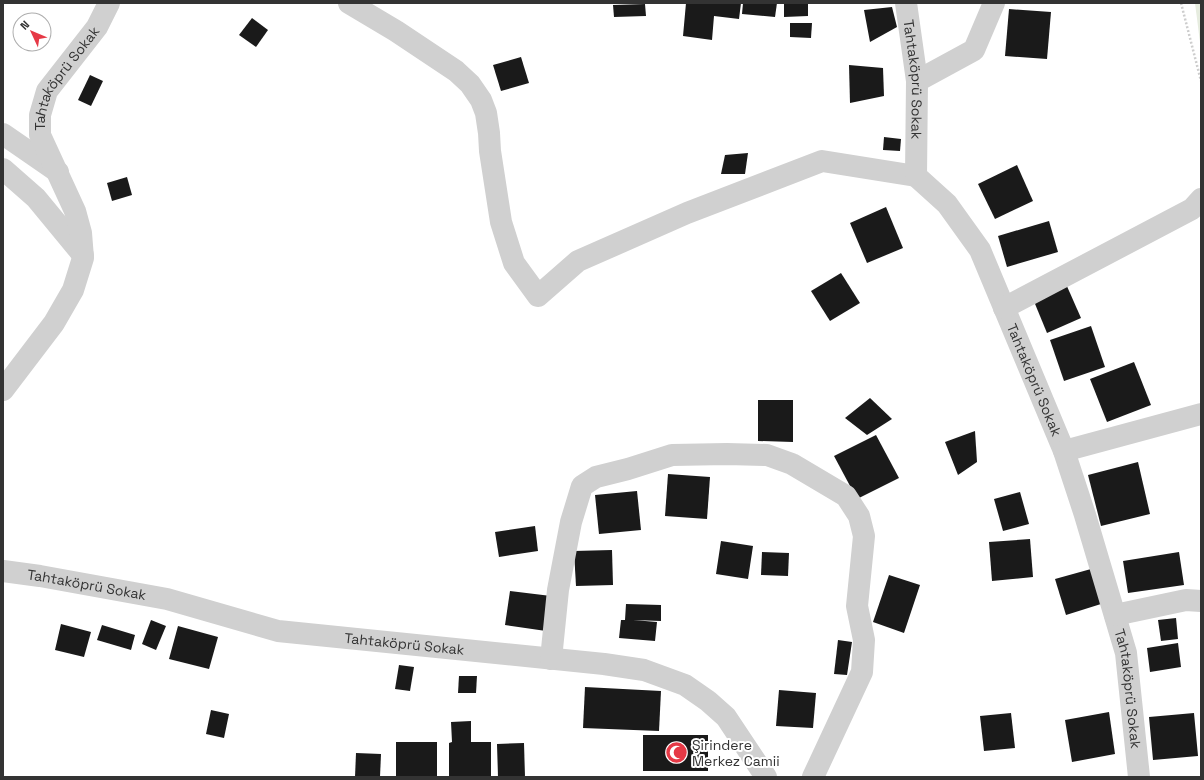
<svg xmlns="http://www.w3.org/2000/svg" width="1204" height="780" font-family="'Space Grotesk',sans-serif">
<rect width="100%" height="100%" fill="#fff"/>
<polygon fill="#e6ecdf" points="1195,3 1201,3 1201,50"/>
<g fill="#1a1a1a">
<polygon points="686,3 741,3 739,19 714,16 712,40 683,36"/>
<polygon points="743,3 777,3 775,17 742,14"/>
<polygon points="784,3 808,3 808,16 784,17"/>
<polygon points="645,4 646,16 614,17 613,5"/>
<polygon points="892,7 897,27 870,42 864,10"/>
<polygon points="1009,9 1051,12 1047,59 1005,56"/>
<polygon points="252,18 268,30 256,47 239,35"/>
<polygon points="790,23 812,23 811,38 790,37"/>
<polygon points="521,57 529,83 501,91 493,65"/>
<polygon points="849,65 883,68 884,96 850,103"/>
<polygon points="90,75 103,81 91,106 78,100"/>
<polygon points="884,137 901,139 900,151 883,150"/>
<polygon points="748,153 745,174 721,174 725,155"/>
<polygon points="1017,165 1033,201 995,219 978,184"/>
<polygon points="127,177 132,195 112,201 107,183"/>
<polygon points="886,207 903,248 867,263 850,223"/>
<polygon points="1049,221 1058,252 1007,267 998,236"/>
<polygon points="841,273 860,303 830,321 811,291"/>
<polygon points="1066,284 1081,318 1047,333 1033,299"/>
<polygon points="1091,326 1105,367 1064,381 1050,340"/>
<polygon points="1134,362 1151,405 1107,422 1090,379"/>
<polygon points="870,398 892,419 867,435 845,418"/>
<polygon points="758,400 793,400 793,442 758,441"/>
<polygon points="975,431 977,462 958,475 945,442"/>
<polygon points="876,435 899,478 857,499 834,456"/>
<polygon points="1138,462 1150,514 1101,526 1088,475"/>
<polygon points="668,474 710,477 707,519 665,516"/>
<polygon points="637,491 641,530 599,534 595,495"/>
<polygon points="1020,492 1029,524 1003,531 994,499"/>
<polygon points="535,526 538,551 499,557 495,532"/>
<polygon points="1030,539 1033,577 992,581 989,542"/>
<polygon points="721,541 753,546 748,579 716,574"/>
<polygon points="612,550 613,585 576,586 574,551"/>
<polygon points="762,552 789,553 788,576 761,575"/>
<polygon points="1179,552 1184,585 1128,593 1123,561"/>
<polygon points="1091,569 1101,604 1066,615 1055,579"/>
<polygon points="889,575 920,585 904,633 873,622"/>
<polygon points="510,591 551,596 546,631 505,625"/>
<polygon points="626,604 661,605 661,621 633,620 657,622 655,641 619,638 621,620 625,620"/>
<polygon points="1176,618 1178,639 1161,641 1158,620"/>
<polygon points="151,620 166,626 156,650 142,644"/>
<polygon points="61,624 91,632 84,657 55,650"/>
<polygon points="102,625 135,635 131,650 97,640"/>
<polygon points="178,626 218,637 209,669 169,659"/>
<polygon points="838,640 852,642 847,675 834,674"/>
<polygon points="1178,643 1181,667 1150,672 1147,648"/>
<polygon points="399,665 414,667 410,691 395,689"/>
<polygon points="459,676 477,676 476,693 458,693"/>
<polygon points="585,687 661,691 659,731 583,728"/>
<polygon points="779,690 816,693 813,728 776,726"/>
<polygon points="211,710 229,714 224,738 206,734"/>
<polygon points="1109,712 1115,754 1072,762 1065,720"/>
<polygon points="1011,713 1015,748 984,751 980,716"/>
<polygon points="1194,713 1198,756 1153,760 1149,717"/>
<polygon points="471,721 471,742 491,742 491,777 449,777 449,743 452,742 451,722"/>
<rect x="643" y="735" width="65" height="36"/>
<rect x="396" y="742" width="41" height="35"/>
<polygon points="524,743 525,777 498,777 497,744"/>
<polygon points="356,753 381,754 380,777 355,777"/>
</g>
<g fill="none" stroke-linecap="round" stroke-linejoin="round">
<polyline stroke="#cdcdcd" stroke-width="2.5" stroke-dasharray="2 2" stroke-linecap="butt" points="1181,3 1201,81"/>
<g stroke="#d0d0d0" stroke-width="22">
<polyline points="349,3 396,31 456,71 470,84 481,100 486,113 489,133 490,151 501,222 514,263 538,296 578,261 687,213 822,161 916,176"/>
<path id="s1" d="M906,3L917,81L916,176L947,204L980,250L1064,451L1085,515L1126,653L1139,777"/>
<polyline points="917,81 974,50 994,3"/>
<polyline points="3,134 58,172"/>
<polyline points="3,169 36,198 83,255"/>
<polyline points="1004,308 1192,209 1201,199"/>
<path id="s2" d="M3,390L54,323L73,290L83,258L81,233L75,211L40,135V115L47,91L97,27L109,3"/>
<polyline points="1064,451 1201,414"/>
<path id="s3" d="M3,571L40,576L167,599L278,631L604,664L644,670L685,685L708,701L726,717L766,777"/>
<polyline points="1115,615 1186,600 1201,601"/>
<polyline points="551,659 558,590 571,522 582,486 596,477 628,469 672,455 727,454 767,455 792,464 846,496 859,516 864,536 857,606 864,640 862,672 813,777"/>
</g>
</g>
<defs>
<symbol id="mosque-disc" viewBox="-11 -11 22 22"><circle r="9.5" fill="#e63946" stroke="#fff"/><path d="M3.5-4.9A6 6 0 1 0 3.5 4.9A5 5 0 1 1 3.5-4.9Z" fill="#fff"/></symbol>
</defs>
<g fill-rule="evenodd">
<use href="#mosque-disc" x="664" y="740" width="25" height="25"/>
</g>
<g text-anchor="middle" dominant-baseline="central" stroke-width="4" stroke-linejoin="round" paint-order="stroke">
<g font-size="14" fill="#333" stroke="#fff">
<text stroke="none"><textPath href="#s2" startOffset="352">Tahtaköprü Sokak</textPath></text>
<text stroke="none"><textPath href="#s1" startOffset="77">Tahtaköprü Sokak</textPath></text>
<text stroke="none"><textPath href="#s1" startOffset="413">Tahtaköprü Sokak</textPath></text>
<text stroke="none"><textPath href="#s3" startOffset="85">Tahtaköprü Sokak</textPath></text>
<text stroke="none"><textPath href="#s3" startOffset="409">Tahtaköprü Sokak</textPath></text>
<text stroke="none"><textPath href="#s1" startOffset="737">Tahtaköprü Sokak</textPath></text>
</g>
<g font-size="14" fill="#333" stroke="#fff" text-anchor="start">
<text x="692" y="745">Şirindere<tspan x="692" dy="16">Merkez Camii</tspan></text>
</g>
</g>
<rect width="1204" height="780" fill="none" stroke="#333333" stroke-width="8"/>
<g transform="translate(32 32) rotate(314)"><circle r="19" fill="#ffffff" stroke="#adadad"/>
<path d="M0-3L7 15L0 10L-7 15Z" fill="#e63946"/>
<text y="-6" font-size="11" font-weight="bold" text-anchor="middle" fill="#333333">N</text>
</g>
</svg>
